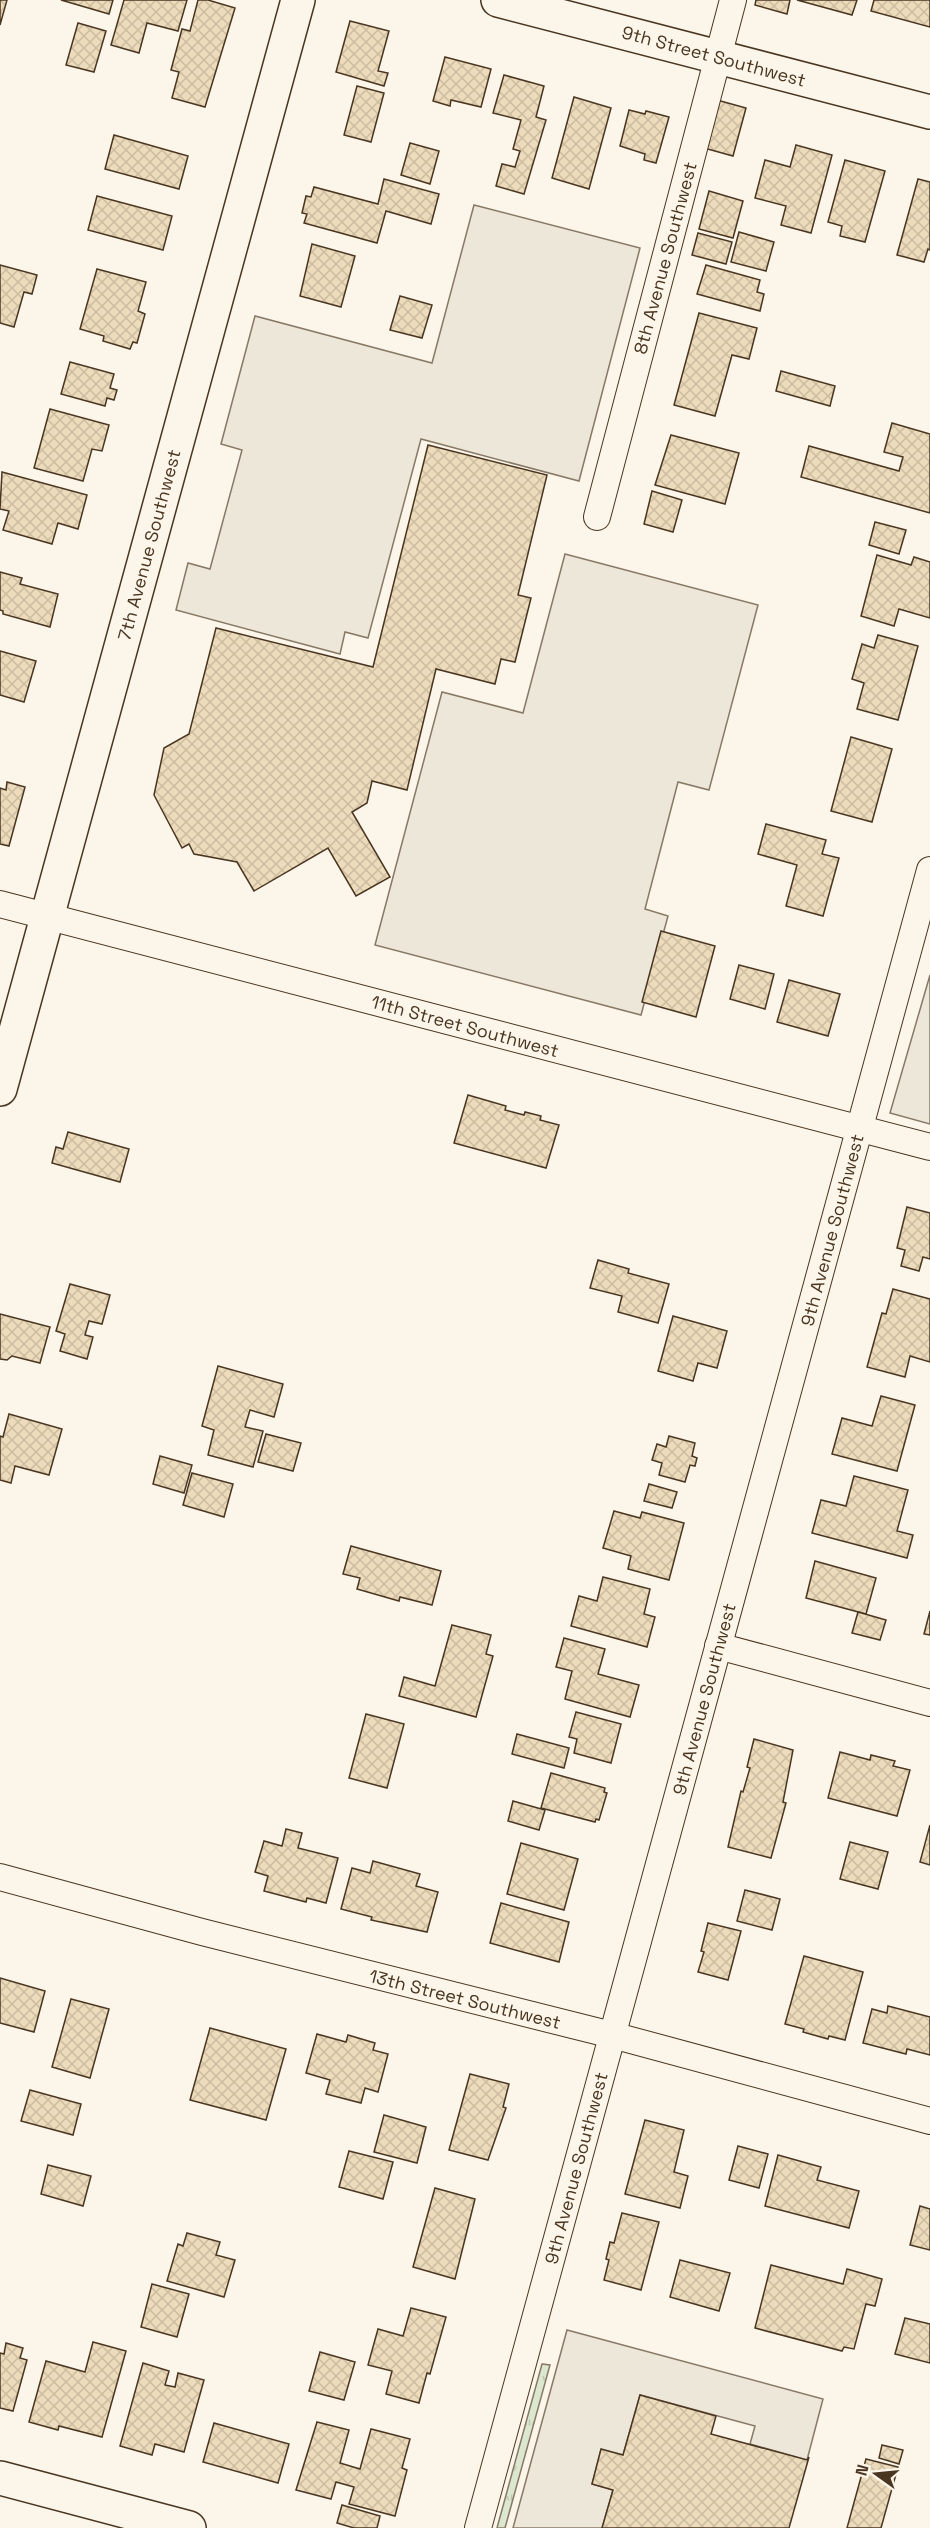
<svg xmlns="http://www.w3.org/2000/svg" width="930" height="2528" font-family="'Space Grotesk',sans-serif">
<defs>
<pattern id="grass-tufts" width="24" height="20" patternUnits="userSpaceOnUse" patternTransform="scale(1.5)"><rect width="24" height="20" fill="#dce7d0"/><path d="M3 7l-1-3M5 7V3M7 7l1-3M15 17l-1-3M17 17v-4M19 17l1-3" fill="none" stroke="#bec7b2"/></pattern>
<pattern id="building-cross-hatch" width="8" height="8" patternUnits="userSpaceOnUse" patternTransform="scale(1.5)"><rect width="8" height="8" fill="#ecdcbc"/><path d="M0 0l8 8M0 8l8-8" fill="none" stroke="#ccbda1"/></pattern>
</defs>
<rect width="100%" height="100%" fill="#fbf6e9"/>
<polygon fill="url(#grass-tufts)" stroke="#887966" stroke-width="1.5" points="542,2364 550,2365 505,2528 497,2528"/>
<g fill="#ede7d9" stroke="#887966" stroke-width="1.5">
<polygon points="474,205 640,248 579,481 421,439 368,638 345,632 340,654 176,610 188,563 210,569 242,450 221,444 255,316 432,363"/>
<polygon points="565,554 758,605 709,790 678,782 645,909 668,916 641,1015 375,945 442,692 523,713"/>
<polygon points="930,975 930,1124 890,1113"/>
<polygon points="567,2330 823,2399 807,2460 750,2444 755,2426 640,2395 623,2455 601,2450 592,2484 613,2490 602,2528 513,2528"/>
</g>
<g fill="url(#building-cross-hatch)" stroke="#4a3520" stroke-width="1.5">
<polygon points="0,0 7,0 0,25"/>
<polygon points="61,0 113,0 109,14"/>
<polygon points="124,0 187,0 178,31 147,23 139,53 111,45"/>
<polygon points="198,0 208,0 235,8 205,107 172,98 179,72 171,70 182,29 190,31"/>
<polygon points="756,0 790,0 787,14 755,5"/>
<polygon points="797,0 857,0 852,15"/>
<polygon points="874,0 930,0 930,27 871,11"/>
<polygon points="350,21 389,31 378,71 388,73 384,86 336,72"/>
<polygon points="78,23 106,31 94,72 66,65"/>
<polygon points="445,57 491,69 481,107 451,100 450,106 433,101"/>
<polygon points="504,75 544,86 536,117 546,120 524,194 496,186 502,164 515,167 520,151 513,149 521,120 493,113"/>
<polygon points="357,86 384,93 371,142 344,135"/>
<polygon points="574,97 611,108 589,189 552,178"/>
<polygon points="717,100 746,108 733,156 704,148"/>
<polygon points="629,110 645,114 646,111 669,117 656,163 644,160 645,154 620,146"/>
<polygon points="114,135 188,156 179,189 105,169"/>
<polygon points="410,143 439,151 430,184 401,175"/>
<polygon points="796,145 832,155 811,233 781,225 786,206 755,198 765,160 790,167"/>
<polygon points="845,160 885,171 865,242 840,236 842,226 828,222"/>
<polygon points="384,179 439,194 431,224 386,211 377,243 304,223 307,214 302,213 306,196 311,197 314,187 378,204"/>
<polygon points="918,179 930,182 930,250 928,249 924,262 897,255"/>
<polygon points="709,191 743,201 733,238 699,229"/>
<polygon points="97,196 172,216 163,250 88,230"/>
<polygon points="739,232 774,242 766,271 731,262"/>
<polygon points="698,233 732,242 726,264 692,255"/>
<polygon points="312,244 355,256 341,307 300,296"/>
<polygon points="0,265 37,275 32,294 24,292 14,327 0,323"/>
<polygon points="706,265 760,280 757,292 764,294 760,311 697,294"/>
<polygon points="97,269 146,282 138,311 145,314 137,343 133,342 130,349 103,341 104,336 80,329"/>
<polygon points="400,296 432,305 422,338 390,330"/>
<polygon points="699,313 757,328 749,359 732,355 715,416 674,405"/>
<polygon points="70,362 114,374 110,388 117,390 114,400 107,398 105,406 61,394"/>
<polygon points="781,371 835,386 830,406 776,391"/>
<polygon points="50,409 109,425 102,451 92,449 83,481 34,468"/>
<polygon points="892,423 930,434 930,513 801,477 809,446 899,471 903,457 884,452"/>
<polygon points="671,435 739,453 725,504 655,485"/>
<polygon points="428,445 547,475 518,595 531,598 515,662 501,659 495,684 436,669 407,790 372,781 367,803 352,812 390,877 356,896 328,848 254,891 237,862 194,854 189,844 182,848 154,795 164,748 189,734 216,628 373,667"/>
<polygon points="2,472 87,495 78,529 58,523 52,544 3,530 9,511 0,509"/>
<polygon points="652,491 682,500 673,532 644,524"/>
<polygon points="875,522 906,530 899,554 869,545"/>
<polygon points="877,555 911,565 914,557 930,562 930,618 899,609 894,626 861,616"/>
<polygon points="0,572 22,578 20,584 58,594 50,627 3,614 3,611 0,610"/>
<polygon points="878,635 918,646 898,720 857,709 864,683 852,679 862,644 874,648"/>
<polygon points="0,651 36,661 24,702 0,695"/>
<polygon points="851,737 892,749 872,822 831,811"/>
<polygon points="7,782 25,787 9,846 0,844 0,788 6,790"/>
<polygon points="766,824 826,840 822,854 839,858 823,916 786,906 797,865 758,854"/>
<polygon points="661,931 715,946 696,1017 642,1002"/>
<polygon points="739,965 774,974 765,1009 730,999"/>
<polygon points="789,980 840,994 828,1036 777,1022"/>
<polygon points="468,1095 506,1106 505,1110 524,1115 525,1112 541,1116 540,1120 559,1125 546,1168 454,1143"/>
<polygon points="68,1132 129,1149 120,1182 52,1163 56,1147 63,1149"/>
<polygon points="907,1207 930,1213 930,1259 923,1257 919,1271 901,1266 905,1250 897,1248"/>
<polygon points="598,1260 629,1269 628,1273 669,1284 658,1323 618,1312 622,1296 590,1288"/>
<polygon points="70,1284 110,1295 102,1324 89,1321 85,1335 93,1337 87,1359 60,1351 65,1334 56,1331"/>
<polygon points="893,1289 930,1299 930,1362 910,1356 905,1377 867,1367 882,1313 886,1314"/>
<polygon points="0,1314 50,1327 40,1363 12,1356 7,1360 0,1359"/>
<polygon points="673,1316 727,1331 717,1368 698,1363 693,1381 658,1371"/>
<polygon points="218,1366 283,1384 274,1417 250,1410 245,1427 263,1431 253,1467 208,1455 214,1430 202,1426"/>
<polygon points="881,1396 915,1405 897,1471 832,1454 842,1418 872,1426"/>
<polygon points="9,1414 62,1429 49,1475 15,1466 11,1483 0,1480 0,1436 3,1437"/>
<polygon points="266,1434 301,1443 293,1471 258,1462"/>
<polygon points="669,1436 695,1443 692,1456 697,1458 695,1466 690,1465 685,1482 659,1475 662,1463 652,1460 657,1444 666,1447"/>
<polygon points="160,1456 192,1465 184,1493 153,1484"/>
<polygon points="192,1473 233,1484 224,1517 183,1505"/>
<polygon points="854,1476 908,1490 897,1531 913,1535 907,1558 812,1533 821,1500 846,1506"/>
<polygon points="649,1484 677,1492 672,1508 644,1501"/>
<polygon points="614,1511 640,1518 642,1512 684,1523 669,1580 628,1569 631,1556 603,1548"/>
<polygon points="351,1546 441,1571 432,1605 400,1597 399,1601 357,1589 360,1578 343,1574"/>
<polygon points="815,1561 876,1578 866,1614 806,1598"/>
<polygon points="603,1577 650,1589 644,1614 655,1617 647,1647 571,1626 579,1596 597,1601"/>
<polygon points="930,1611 930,1635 924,1634"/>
<polygon points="858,1612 886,1620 880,1640 852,1633"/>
<polygon points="452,1625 491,1635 486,1654 493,1656 476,1717 399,1696 404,1677 435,1686"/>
<polygon points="564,1638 605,1649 598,1674 639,1685 630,1717 565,1699 572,1671 556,1667"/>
<polygon points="576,1712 621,1724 611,1763 574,1753 577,1739 569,1737"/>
<polygon points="366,1714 404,1724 387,1788 349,1778"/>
<polygon points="517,1734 569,1748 564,1768 512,1754"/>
<polygon points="754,1739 793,1750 783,1802 786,1803 771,1858 728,1847 741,1791 743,1792 750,1768 747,1767"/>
<polygon points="840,1752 870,1760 871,1755 895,1761 893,1766 910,1770 897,1816 828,1798"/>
<polygon points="551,1773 605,1788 604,1792 607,1793 599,1820 596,1819 595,1822 541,1808"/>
<polygon points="513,1801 545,1810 539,1830 508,1821"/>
<polygon points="930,1825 930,1865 920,1862"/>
<polygon points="286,1829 302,1833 298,1848 338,1858 326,1903 307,1898 306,1902 264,1891 268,1876 255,1872 264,1841 282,1846"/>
<polygon points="850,1842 888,1852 878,1889 840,1879"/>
<polygon points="521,1843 578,1859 564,1910 507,1894"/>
<polygon points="373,1861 420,1874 416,1886 438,1892 427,1932 371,1920 372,1917 341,1909 352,1868 370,1873"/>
<polygon points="745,1890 780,1899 772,1930 737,1921"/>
<polygon points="501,1903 569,1922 559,1962 490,1943"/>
<polygon points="708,1923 741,1931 728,1980 698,1972 704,1952 701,1951"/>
<polygon points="804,1956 863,1972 845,2040 829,2036 828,2039 803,2032 804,2029 785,2024"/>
<polygon points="0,1978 45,1991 34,2032 0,2023"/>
<polygon points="71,1999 109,2009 90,2078 52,2067"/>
<polygon points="888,2006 930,2017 930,2055 907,2049 906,2054 863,2043 872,2009 887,2013"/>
<polygon points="210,2028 286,2049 266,2120 190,2100"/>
<polygon points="317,2034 346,2042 348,2035 375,2043 373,2050 388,2054 378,2092 365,2088 361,2103 326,2094 330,2080 306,2073"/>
<polygon points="470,2074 509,2084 503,2107 506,2108 488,2160 449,2150"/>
<polygon points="30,2090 81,2104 73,2135 21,2121"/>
<polygon points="384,2115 426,2127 417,2163 374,2152"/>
<polygon points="645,2120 684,2130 674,2172 688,2176 680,2208 625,2194"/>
<polygon points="738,2146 768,2154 759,2188 729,2180"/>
<polygon points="349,2151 393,2162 383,2199 339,2187"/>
<polygon points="778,2155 821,2167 817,2180 859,2191 849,2228 765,2206"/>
<polygon points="48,2165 91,2176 83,2206 41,2194"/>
<polygon points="435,2188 475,2199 455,2279 413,2267"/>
<polygon points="920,2206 930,2209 930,2250 910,2245"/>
<polygon points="622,2213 659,2222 641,2290 604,2280 609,2260 606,2259 610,2242 614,2243"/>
<polygon points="187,2233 220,2242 216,2255 235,2260 224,2297 167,2281 178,2244 183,2246"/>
<polygon points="680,2260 730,2273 719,2311 670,2297"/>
<polygon points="771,2265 843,2284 847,2269 882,2279 875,2306 866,2304 854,2349 844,2347 842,2351 755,2328"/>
<polygon points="152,2284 189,2294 177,2337 141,2327"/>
<polygon points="411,2308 446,2317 430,2374 427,2373 419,2403 386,2394 392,2371 368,2365 378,2329 403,2336"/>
<polygon points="905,2318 930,2324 930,2363 895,2354"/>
<polygon points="93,2342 126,2351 102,2437 59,2426 58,2430 29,2422 46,2361 85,2372"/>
<polygon points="6,2343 23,2348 20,2358 27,2360 13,2411 0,2408 0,2353 4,2354"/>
<polygon points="320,2352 355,2362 344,2400 309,2391"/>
<polygon points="143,2363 169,2371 165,2385 175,2387 178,2373 204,2380 184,2452 155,2444 152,2455 120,2446"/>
<polygon points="640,2395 716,2416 711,2434 807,2460 809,2457 789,2528 602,2528 613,2490 592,2484 601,2449 623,2455"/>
<polygon points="317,2422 349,2430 340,2463 360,2469 371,2429 410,2439 402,2468 407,2470 395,2516 349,2504 354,2487 336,2482 331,2499 296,2490"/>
<polygon points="214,2423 289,2444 278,2483 203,2462"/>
<polygon points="882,2445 903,2450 899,2464 879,2458"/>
<polygon points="866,2459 898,2467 881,2528 847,2528"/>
<polygon points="342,2505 380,2516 377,2528 354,2528 337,2523"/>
</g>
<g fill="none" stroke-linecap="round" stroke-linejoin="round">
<defs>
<g id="street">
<polyline points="597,517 733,0"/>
<polyline points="0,904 930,1147"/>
<polyline points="718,1646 930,1703"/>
<polyline points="0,1877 202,1932 612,2035 930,2121"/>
<polyline points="478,2528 930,870"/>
</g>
<g id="secondary">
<polyline points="498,0 930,112"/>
<polyline points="0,1089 298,0"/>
<polyline points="0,2478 189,2528"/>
</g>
</defs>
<use href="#street" stroke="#4a3520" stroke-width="28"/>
<use href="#secondary" stroke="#4a3520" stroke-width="36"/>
<use href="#street" stroke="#fbf6e9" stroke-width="26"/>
<use href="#secondary" stroke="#fbf6e9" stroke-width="33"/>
</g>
<g text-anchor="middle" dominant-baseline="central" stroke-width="4.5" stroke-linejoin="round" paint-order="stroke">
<g font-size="18" fill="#4a3520" stroke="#fbf6e9">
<text transform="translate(714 56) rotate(15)">9th Street Southwest</text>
<text transform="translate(665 258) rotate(-75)">8th Avenue Southwest</text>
<text transform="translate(149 545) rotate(-75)">7th Avenue Southwest</text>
<text transform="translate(465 1026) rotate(15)">11th Street Southwest</text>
<text transform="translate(832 1230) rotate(-75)">9th Avenue Southwest</text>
<text transform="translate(704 1699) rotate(-75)">9th Avenue Southwest</text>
<text transform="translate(465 1999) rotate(14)">13th Street Southwest</text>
<text transform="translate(576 2168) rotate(-75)">9th Avenue Southwest</text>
</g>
</g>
<g transform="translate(876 2474) rotate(285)" stroke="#fbf6e9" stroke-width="4.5" paint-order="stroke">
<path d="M0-4.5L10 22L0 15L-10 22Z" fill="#4a3520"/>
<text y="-9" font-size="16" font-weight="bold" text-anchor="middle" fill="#4a3520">N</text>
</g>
</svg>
